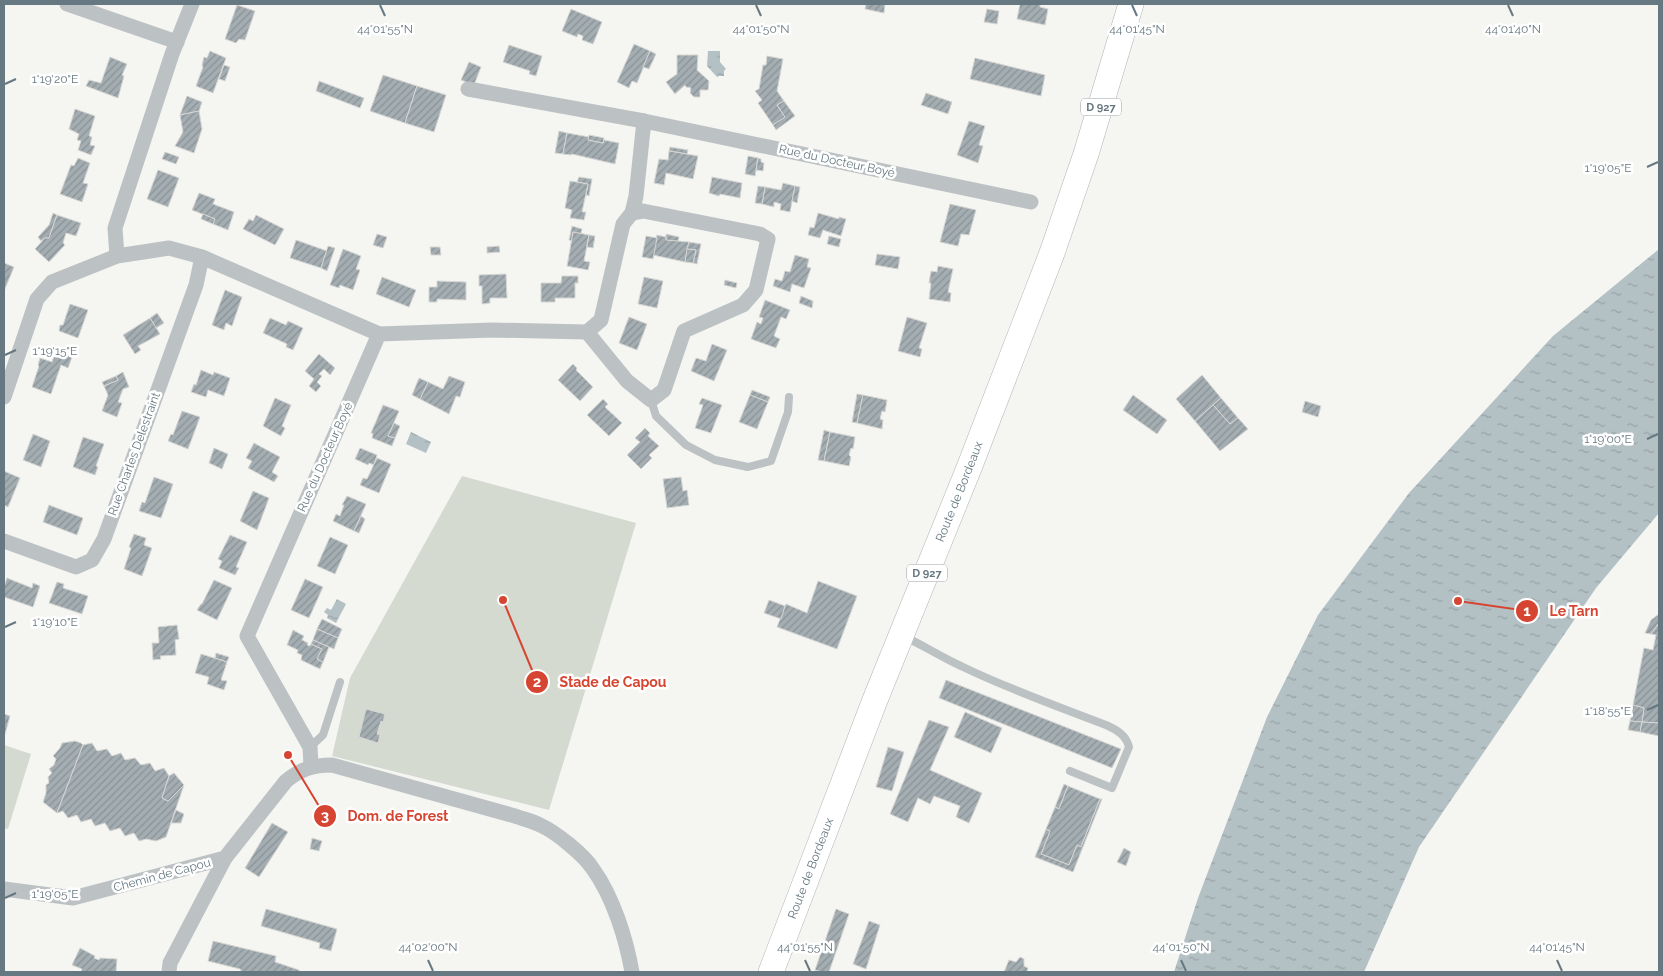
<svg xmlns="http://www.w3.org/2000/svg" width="1663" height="976" font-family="Raleway,sans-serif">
<defs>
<pattern id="water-ripples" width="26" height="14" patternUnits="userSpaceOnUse" patternTransform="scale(1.25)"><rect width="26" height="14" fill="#b4c1c4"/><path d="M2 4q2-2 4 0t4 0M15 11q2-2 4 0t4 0" fill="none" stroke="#96a2a5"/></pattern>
<pattern id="building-hatch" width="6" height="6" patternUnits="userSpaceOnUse" patternTransform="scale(1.25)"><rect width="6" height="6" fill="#a4adb1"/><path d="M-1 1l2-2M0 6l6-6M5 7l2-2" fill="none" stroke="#899295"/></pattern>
</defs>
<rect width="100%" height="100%" fill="#f5f5f2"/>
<g fill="#d5dad1">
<polygon points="462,476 636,523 549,810 332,756 350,678"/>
<polygon points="4,745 31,754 8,829 4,828"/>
</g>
<g fill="url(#water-ripples)">
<polygon points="708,51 720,51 720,62 726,69 724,71 724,76 719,76 717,77 707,66"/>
<polygon points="1659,249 1659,513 1596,588 1419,847 1364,972 1174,972 1198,898 1267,717 1318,615 1409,493 1553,336"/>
<polygon points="411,432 431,442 426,453 406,444"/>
<polygon points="337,599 346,604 336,623 327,618 328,615 324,612 327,608 331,610"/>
</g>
<g fill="url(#building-hatch)" stroke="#d6d6d4">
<polygon points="866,4 885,4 884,13 865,9"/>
<polygon points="1020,4 1040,4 1040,7 1048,9 1045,25 1017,19"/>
<polygon points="237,5 255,11 245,40 239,39 236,43 225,39"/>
<polygon points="571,9 602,22 593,44 582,40 583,36 578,34 577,37 562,31"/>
<polygon points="987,9 999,11 997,24 984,22"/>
<polygon points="634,44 650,51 637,83 632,81 629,88 617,82"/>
<polygon points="509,45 542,56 536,76 529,74 530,71 503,62"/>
<polygon points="210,51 226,58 213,93 196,86 203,67 202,65 204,57 207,58"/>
<polygon points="650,51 656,54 649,69 643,67"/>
<polygon points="677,55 698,55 697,70 709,81 708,90 700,90 700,97 694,97 690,93 691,88 686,87 685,85 675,94 666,82 677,74"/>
<polygon points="767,56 783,59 777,91 784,101 777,105 785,117 773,125 758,103 762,100 755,91 759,89 763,65 766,65"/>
<polygon points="110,57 127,64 122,75 124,76 118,98 86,86 89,80 101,83"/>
<polygon points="975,58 1045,75 1041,96 970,79"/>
<polygon points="469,62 481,67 474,85 461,80"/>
<polygon points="224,65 230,67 225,81 219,79"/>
<polygon points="383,75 417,86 405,123 370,111"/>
<polygon points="319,81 364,98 360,108 316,91"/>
<polygon points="417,86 446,95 434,132 405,123"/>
<polygon points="926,93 952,102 948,114 921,105"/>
<polygon points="187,96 202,102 199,111 180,115"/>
<polygon points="784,101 795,116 776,130 773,125 785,117 777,105"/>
<polygon points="75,109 95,116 89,136 92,137 90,145 95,146 91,155 78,150 81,141 77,140 79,134 69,129"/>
<polygon points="199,111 202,129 194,153 175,146 183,132 180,115"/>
<polygon points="969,121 985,126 979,145 983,146 978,163 957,155"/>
<polygon points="559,131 567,133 563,154 555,153"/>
<polygon points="567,133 589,137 588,140 603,143 604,140 619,143 615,164 572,154 571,155 563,154"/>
<polygon points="589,135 604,138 603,143 588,140"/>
<polygon points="670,147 688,150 687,154 669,151"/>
<polygon points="669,151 698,156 693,179 666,173 664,185 654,183 659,159 668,160"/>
<polygon points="165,152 179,157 176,164 162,159"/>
<polygon points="748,156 758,158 755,176 745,174"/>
<polygon points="78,158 90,163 83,183 88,184 82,202 60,194 71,165 74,166"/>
<polygon points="758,158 761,159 761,162 764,163 763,171 756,170"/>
<polygon points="158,170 179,178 168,207 147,199"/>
<polygon points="579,177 592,179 589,196 586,195 588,184 577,182"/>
<polygon points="712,177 742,183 740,198 720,194 719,196 709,193"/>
<polygon points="570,181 588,184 582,212 586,212 584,220 570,218 572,210 565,208"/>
<polygon points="783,183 795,186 790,212 780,210 781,204 774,202 774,207 762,204 765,187 781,190"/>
<polygon points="758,186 765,187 762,204 755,203"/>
<polygon points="795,186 800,187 797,203 792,201"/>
<polygon points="199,193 215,199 213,204 234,212 228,230 213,224 215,219 192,210"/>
<polygon points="950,204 976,210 969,235 961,234 958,246 940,242"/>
<polygon points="53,213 57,215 49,238 45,238 41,241 38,237 49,225"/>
<polygon points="818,213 839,219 839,217 846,219 841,236 823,230 820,238 808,235 810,227 814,228"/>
<polygon points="203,214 215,219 213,224 201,219"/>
<polygon points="57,215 81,223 76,236 66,233 63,243 65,245 49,262 35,249 45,238 49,238"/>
<polygon points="256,215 284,229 275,245 243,229 249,219 253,221"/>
<polygon points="572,226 582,229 581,234 573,232 572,241 569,240"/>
<polygon points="573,232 589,235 584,261 590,262 588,270 567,266"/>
<polygon points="377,234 387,237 383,248 373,245"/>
<polygon points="666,234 679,237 678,242 666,240"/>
<polygon points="589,235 595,236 593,248 587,247"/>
<polygon points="657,235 666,237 666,240 689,242 685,262 653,255"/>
<polygon points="646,236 657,238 653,259 642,257"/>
<polygon points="829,236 841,239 839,247 827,244"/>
<polygon points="296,240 327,251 321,268 290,258"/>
<polygon points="689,242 701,244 697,264 693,263 696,250 687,249"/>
<polygon points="328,246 335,248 327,271 321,268"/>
<polygon points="499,246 500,252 487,253 487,247"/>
<polygon points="430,247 440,247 441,255 431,255"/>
<polygon points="343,249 361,256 356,269 360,270 353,290 340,285 339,288 330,285"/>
<polygon points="687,249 696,250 693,263 685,262"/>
<polygon points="877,254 900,257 898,269 875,265"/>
<polygon points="795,255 809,259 807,267 811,268 804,288 792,284 790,292 773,286 775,279 782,281 785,271 790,272"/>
<polygon points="4,263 14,267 4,291"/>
<polygon points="938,266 953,269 948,292 951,293 950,302 929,299 931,283 929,283 931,271 937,272"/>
<polygon points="506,274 507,298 490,298 490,303 482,304 482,286 479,286 479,275"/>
<polygon points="562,276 578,276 578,283 575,283 575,298 555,298 555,302 541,302 541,283 561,283"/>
<polygon points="382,277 416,290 409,307 376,294"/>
<polygon points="644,277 663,281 657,308 638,304"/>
<polygon points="725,280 737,283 736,288 724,285"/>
<polygon points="437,281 466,282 466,300 437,299 437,302 429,302 429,287 437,287"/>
<polygon points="225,290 242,297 232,326 226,323 224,330 212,325"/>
<polygon points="801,296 813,301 812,308 799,303"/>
<polygon points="765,300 790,310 786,319 781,317 774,336 780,339 776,348 751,339 757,322 761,324 763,318 759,317"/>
<polygon points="70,304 88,310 78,338 59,331 60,325 63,325"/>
<polygon points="157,313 164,323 156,328 150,318"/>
<polygon points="629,317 647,324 637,350 619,343"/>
<polygon points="907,317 927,323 919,348 922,349 920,357 898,351"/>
<polygon points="150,318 160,334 138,346 141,350 135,354 123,335"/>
<polygon points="270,318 286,325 288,321 303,328 293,350 286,347 287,344 263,333"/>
<polygon points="712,344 727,350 714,381 691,371 696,358 706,361"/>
<polygon points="56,351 72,357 68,368 61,365 51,394 32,387 39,366 38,365 40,358 52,362"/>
<polygon points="319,354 335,368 330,375 324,369 319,374 322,376 317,382 321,386 316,392 309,386 314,379 305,371"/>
<polygon points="573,364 577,368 576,370 593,387 580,401 558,380"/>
<polygon points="201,370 213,375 214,372 230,378 224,396 208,390 206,397 191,392 194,384 196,385"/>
<polygon points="123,372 129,387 123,389 118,402 122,403 117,417 102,411 108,395 104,386 118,380 116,376"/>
<polygon points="1202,375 1221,398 1195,421 1176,399"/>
<polygon points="116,376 118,380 104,386 102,382"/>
<polygon points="449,376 465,382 460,397 456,396 449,414 420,399 428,382 443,389"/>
<polygon points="419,378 428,382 420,399 412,395"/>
<polygon points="752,390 770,397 768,402 750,395"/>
<polygon points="857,394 863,395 857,423 852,422"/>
<polygon points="750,395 768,402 757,429 739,422"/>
<polygon points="863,395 887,400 885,412 882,411 880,419 883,420 882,429 857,423"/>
<polygon points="1133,395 1167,420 1157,434 1123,410"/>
<polygon points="275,398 291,405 282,426 285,428 281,436 263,426"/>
<polygon points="702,398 722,405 711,433 695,428 703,405 699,404"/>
<polygon points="1221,398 1238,418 1230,424 1213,405"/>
<polygon points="603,399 608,404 605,407 622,423 609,436 587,415"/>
<polygon points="1305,401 1321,406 1318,417 1302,412"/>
<polygon points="383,405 399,411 388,436 395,438 392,446 372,438 373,434 371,433"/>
<polygon points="1213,405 1230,424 1238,418 1248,429 1220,451 1195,421"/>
<polygon points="182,411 200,417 188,449 168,441 171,434 173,435"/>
<polygon points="394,423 400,426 395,438 388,436"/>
<polygon points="645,428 650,433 648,436 659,446 649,455 652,458 641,469 627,455 640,442 635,438"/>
<polygon points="824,430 830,432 824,461 818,460"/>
<polygon points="830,432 855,437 853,449 851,448 849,455 851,457 849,466 824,461"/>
<polygon points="33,434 50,441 41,467 23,460"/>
<polygon points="83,437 104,444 96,466 98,467 95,475 73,467"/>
<polygon points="254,443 280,457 272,472 278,476 274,482 248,468 252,461 246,458"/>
<polygon points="214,448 228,454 222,469 209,463"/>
<polygon points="360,448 377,455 374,465 369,463 368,465 355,459"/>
<polygon points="377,458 391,464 379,493 360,485 363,478 367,479"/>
<polygon points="4,471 20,478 8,507 4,505"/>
<polygon points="154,477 173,484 161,518 139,511 142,502 145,503"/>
<polygon points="681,477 683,491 687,490 689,505 667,508 663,479"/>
<polygon points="253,491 269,498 257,530 240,521"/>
<polygon points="347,496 366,504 354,531 333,521 336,514 340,516 344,505 342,505"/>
<polygon points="49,505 83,518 77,535 43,522"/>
<polygon points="361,516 365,519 359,533 354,531"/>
<polygon points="134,534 146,538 144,545 152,548 142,576 124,569 131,548 129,547"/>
<polygon points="230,535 247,542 236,567 239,568 235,575 219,568 222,561 218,559"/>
<polygon points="330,537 348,545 335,574 317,566"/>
<polygon points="7,578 32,588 33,583 40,586 33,607 4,597 4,587"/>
<polygon points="305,579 323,587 309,618 291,610"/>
<polygon points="214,580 232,588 217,620 197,610 201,604 202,604"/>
<polygon points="818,581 857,596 837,649 777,627 786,604 807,613"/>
<polygon points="57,582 64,584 63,588 88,596 82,614 49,603"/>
<polygon points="769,600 785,606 781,619 764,613"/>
<polygon points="1659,614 1659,623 1651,634 1645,633 1651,620"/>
<polygon points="322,619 342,629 338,638 317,629"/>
<polygon points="1659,623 1659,723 1642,722 1644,708 1633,705 1644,648 1653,650 1656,635 1651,634"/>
<polygon points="177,625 179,639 175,640 176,655 160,656 161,659 153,660 152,643 159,643 158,627"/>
<polygon points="317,629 338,638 334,649 313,640"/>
<polygon points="293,630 304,636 302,640 308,643 307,645 310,646 311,644 322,649 317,659 323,662 320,669 301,660 302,655 297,653 298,650 287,645"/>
<polygon points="313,640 329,647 323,662 317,659 322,649 311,644"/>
<polygon points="216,653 229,657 227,662 215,658"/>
<polygon points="201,654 227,662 221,680 227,681 224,690 207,684 209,677 195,673"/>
<polygon points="946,680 1121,749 1112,768 939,698"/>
<polygon points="1633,705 1644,708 1642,722 1630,721"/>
<polygon points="366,709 385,714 383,722 381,721 377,734 380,735 378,743 359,737"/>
<polygon points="965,712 1002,728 991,753 954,737"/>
<polygon points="4,714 10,716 5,734 4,733"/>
<polygon points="929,720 949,727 930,770 982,793 969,823 956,817 960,806 934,796 930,804 918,798 908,822 890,814"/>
<polygon points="1630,721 1642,722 1640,732 1628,730"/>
<polygon points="1642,722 1659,723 1659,736 1640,732"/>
<polygon points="75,741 81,743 83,745 57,813 43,802 46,793 46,785 49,783 48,777 52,773 49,769 54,765 56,759 53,756 60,748 62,743"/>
<polygon points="92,743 97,751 107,749 112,756 121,753 125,760 135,758 141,765 150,763 155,771 164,768 169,776 162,798 168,801 184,785 166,837 156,841 146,839 139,841 134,833 125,836 120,828 110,831 105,823 95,826 91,819 81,822 77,815 68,818 63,811 57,813 83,745"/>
<polygon points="888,747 904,752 892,791 876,787"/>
<polygon points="174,773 184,785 168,801 162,798 169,776"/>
<polygon points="1064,784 1068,786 1059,809 1055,807"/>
<polygon points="1068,786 1100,799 1081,847 1077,845 1069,865 1041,854 1050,831 1046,829 1055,807 1059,809"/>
<polygon points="1100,799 1102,799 1073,872 1035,857 1046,829 1050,831 1041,854 1069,865 1077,845 1081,847"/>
<polygon points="176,810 184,814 181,823 171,823"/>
<polygon points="272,823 288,832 259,877 245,868"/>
<polygon points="312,838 322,841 319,851 310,849"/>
<polygon points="1124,848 1131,852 1126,866 1117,862"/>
<polygon points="266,909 337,929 331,951 319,948 320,943 261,926"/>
<polygon points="836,909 849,914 829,972 822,972 815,970"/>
<polygon points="869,921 880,925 866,969 853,964"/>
<polygon points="213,941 276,956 275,962 299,970 299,972 242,972 240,969 208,961"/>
<polygon points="80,948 95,956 94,958 99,960 100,958 117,959 116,972 81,972 82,969 72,965"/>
<polygon points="1020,957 1024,959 1024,966 1028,968 1027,972 1004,972 1009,960 1016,962"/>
</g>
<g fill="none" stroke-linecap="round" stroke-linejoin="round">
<defs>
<g id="primary">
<path id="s1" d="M771,972L875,700L969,468L1052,253L1086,154L1131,4"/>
</g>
</defs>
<use href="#primary" stroke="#b0b5b8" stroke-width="26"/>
<g stroke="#bcc1c3" stroke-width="8">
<polyline points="651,400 656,416 686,445 715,460 748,467 771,461 788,412 789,397"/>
<path d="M903,636C923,645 941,657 961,666C1008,689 1057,706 1106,725C1117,730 1126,735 1129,747L1112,788L1070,771"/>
<polyline points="310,747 323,735 340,682"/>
</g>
<g stroke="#bcc1c3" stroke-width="15">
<polyline points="67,4 177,42"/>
<polyline points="468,89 644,121 1031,202"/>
<polyline points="117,256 115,228 172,54 192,4"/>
<polyline points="587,332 627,381 651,400 664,390 684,331 743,305 756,290 768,239 760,234 643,211 632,213"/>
<polyline points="4,397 37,299 52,282 117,256 169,248 202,257 379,334"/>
<polyline points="4,541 76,567 92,560 104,539 196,285 202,257"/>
<polyline points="311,766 310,747 247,636 379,334 492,330 587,332 601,320 623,224 632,213 636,196 644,121"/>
<path d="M4,889L73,898L225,858L286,781C301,769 313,765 332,765L515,816C523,819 533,821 540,825C556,832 584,855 593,869C613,897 626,938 632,972"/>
<polyline points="169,972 170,963 225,858"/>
</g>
<use href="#primary" stroke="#fff" stroke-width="25"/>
</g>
<path fill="none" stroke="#667881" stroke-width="2" d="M380,5L385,16M756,5L761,16M1132,5L1137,16M1508,5L1513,16M5,84L16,79M1647,167L1658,162M5,355L16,350M1647,439L1658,434M5,627L16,622M1647,710L1658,705M5,898L16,893M428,960L433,971M805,960L810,971M1181,960L1186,971M1557,960L1562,971"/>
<g text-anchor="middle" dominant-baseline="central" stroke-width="5" stroke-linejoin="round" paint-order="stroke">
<g fill="#fff" stroke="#94a0a7" stroke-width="1">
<rect x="1081" y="98.5" width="40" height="17" rx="4"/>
<rect x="907" y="564.5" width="40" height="17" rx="4"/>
</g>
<g font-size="11" font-weight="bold" fill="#667881">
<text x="1101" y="107">D 927</text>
<text x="927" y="573">D 927</text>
</g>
<g font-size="12" fill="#667881" stroke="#fff">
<text transform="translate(837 161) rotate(12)">Rue du Docteur Boyé</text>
<text transform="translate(134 454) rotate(-70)">Rue Charles Delestraint</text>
<text transform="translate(325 457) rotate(-66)">Rue du Docteur Boyé</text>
<text stroke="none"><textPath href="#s1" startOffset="516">Route de Bordeaux</textPath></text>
<text stroke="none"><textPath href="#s1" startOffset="111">Route de Bordeaux</textPath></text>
<text transform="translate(162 875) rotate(-15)">Chemin de Capou</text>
</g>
</g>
<g font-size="12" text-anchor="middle" fill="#667881" stroke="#fff" stroke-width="5" stroke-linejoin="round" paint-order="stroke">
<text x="385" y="33">44°01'55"N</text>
<text x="761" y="33">44°01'50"N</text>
<text x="1137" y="33">44°01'45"N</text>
<text x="1513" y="33">44°01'40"N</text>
<text x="55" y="83">1°19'20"E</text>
<text x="1608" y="172">1°19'05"E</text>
<text x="55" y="355">1°19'15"E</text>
<text x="1608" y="443">1°19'00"E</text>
<text x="55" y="626">1°19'10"E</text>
<text x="1608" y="715">1°18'55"E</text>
<text x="55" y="898">1°19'05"E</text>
<text x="428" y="951">44°02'00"N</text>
<text x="805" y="951">44°01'55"N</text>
<text x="1181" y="951">44°01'50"N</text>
<text x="1557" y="951">44°01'45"N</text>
</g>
<path fill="none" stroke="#d64531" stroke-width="2" d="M1458 601L1527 611M503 600L537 682M288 755L325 816"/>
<g fill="#d64531" stroke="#fff" stroke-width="2">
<circle cx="1458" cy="601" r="5"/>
<circle cx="503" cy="600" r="5"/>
<circle cx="288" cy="755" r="5"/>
<circle cx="1527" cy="611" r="12"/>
<circle cx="537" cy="682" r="12"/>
<circle cx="325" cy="816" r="12"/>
</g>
<g font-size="15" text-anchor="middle" font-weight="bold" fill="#fff">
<text x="1527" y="616">1</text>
<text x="537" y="687">2</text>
<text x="325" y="821">3</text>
</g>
<g font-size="14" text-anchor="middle" font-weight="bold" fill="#d64531" stroke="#fff" stroke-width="5" stroke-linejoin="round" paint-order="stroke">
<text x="1574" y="616">Le Tarn</text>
<text x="613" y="687">Stade de Capou</text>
<text x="398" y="821">Dom. de Forest</text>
</g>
<rect width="1663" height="976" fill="none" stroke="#667881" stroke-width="10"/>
</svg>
